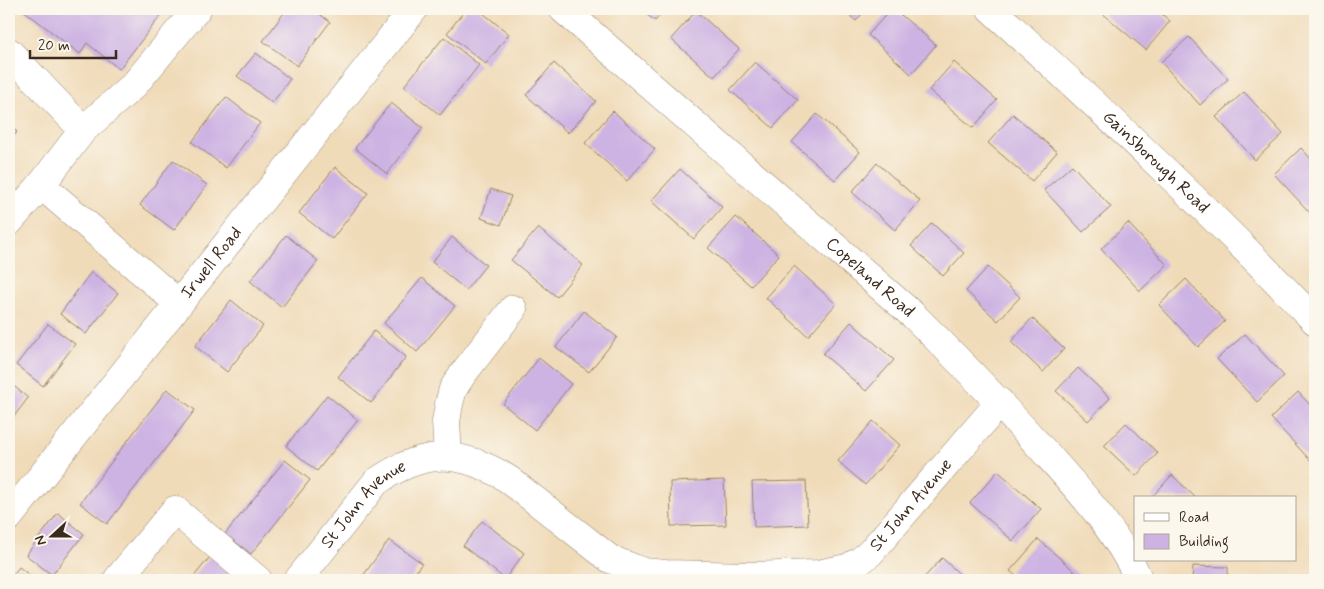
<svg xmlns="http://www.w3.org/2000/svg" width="1324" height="589" font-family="Mynerve,sans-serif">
<rect width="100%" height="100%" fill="#fbf7ec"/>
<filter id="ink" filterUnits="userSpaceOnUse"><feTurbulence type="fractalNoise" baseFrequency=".02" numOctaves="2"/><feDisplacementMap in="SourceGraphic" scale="10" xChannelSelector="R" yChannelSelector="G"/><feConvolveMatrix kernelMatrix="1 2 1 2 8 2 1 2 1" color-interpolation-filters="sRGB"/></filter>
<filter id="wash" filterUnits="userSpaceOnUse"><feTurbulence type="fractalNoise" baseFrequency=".0096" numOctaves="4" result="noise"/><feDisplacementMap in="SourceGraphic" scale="20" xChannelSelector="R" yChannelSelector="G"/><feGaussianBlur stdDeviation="1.12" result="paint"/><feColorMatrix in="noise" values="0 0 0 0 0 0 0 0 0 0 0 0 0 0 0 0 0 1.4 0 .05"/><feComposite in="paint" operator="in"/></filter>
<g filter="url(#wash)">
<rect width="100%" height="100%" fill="#f0dbb9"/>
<g id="blocks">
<g fill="#cdb3e3">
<polygon points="22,9 166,9 119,69 87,43 80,54"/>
<polygon points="287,9 313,9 330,22 297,66 263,41"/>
<polygon points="466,9 478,9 509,34 486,64 447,33"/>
<polygon points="640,9 666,9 655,21"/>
<polygon points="842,9 866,9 856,21"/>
<polygon points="891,9 894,9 936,45 911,74 868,35"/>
<polygon points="1105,9 1156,9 1170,21 1146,50 1102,13"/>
<polygon points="696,11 739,49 714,77 671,39"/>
<polygon points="444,37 479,65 440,115 404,86"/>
<polygon points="1189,37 1228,79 1200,105 1161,62"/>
<polygon points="256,53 290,79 272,103 237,76"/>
<polygon points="755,62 798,100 773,128 730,90"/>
<polygon points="954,62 997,100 973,128 929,90"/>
<polygon points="554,63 596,101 568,133 526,95"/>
<polygon points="1244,92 1283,134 1255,160 1216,117"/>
<polygon points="226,97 260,123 226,168 192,142"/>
<polygon points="391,103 423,128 387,174 355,148"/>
<polygon points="613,111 655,149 627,181 585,143"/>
<polygon points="817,114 860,152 835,180 792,142"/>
<polygon points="1013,114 1057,152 1032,181 988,143"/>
<polygon points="9,125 17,132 9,142"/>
<polygon points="1301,148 1315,163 1315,214 1313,216 1274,174"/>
<polygon points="173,160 207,185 174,230 140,205"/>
<polygon points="877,163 920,201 895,230 852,192"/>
<polygon points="1072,165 1111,207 1083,232 1044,190"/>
<polygon points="335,167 368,193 332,239 299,213"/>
<polygon points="680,169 722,207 694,239 651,201"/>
<polygon points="491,189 511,196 501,225 481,218"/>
<polygon points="736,217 779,255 751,286 708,248"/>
<polygon points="932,223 964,253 943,276 911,246"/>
<polygon points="1128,223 1167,265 1140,291 1101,249"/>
<polygon points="538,228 583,265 557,297 511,260"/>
<polygon points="286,235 318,261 282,307 250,281"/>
<polygon points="452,237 486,265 466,290 432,262"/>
<polygon points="794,266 836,304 808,336 766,298"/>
<polygon points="988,267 1020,297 998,321 966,291"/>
<polygon points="91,272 118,293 86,334 60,314"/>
<polygon points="422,278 455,306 417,352 384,323"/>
<polygon points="1186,279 1225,321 1198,347 1159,305"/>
<polygon points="231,300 263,326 227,372 195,346"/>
<polygon points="584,311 617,337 589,372 556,347"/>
<polygon points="1032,318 1064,349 1043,372 1011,342"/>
<polygon points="851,322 894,360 866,391 823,354"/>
<polygon points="48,324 75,344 43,386 16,365"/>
<polygon points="374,331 406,357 371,403 338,377"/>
<polygon points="1245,334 1284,376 1257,402 1217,359"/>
<polygon points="539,358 571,384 535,430 503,404"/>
<polygon points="1078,368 1110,398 1088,421 1056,391"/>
<polygon points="9,382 28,398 9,423"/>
<polygon points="167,389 195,410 107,524 80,503"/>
<polygon points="1298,392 1315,410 1315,455 1310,460 1271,418"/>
<polygon points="327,395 358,420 317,471 286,446"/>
<polygon points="873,421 900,445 865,485 838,461"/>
<polygon points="1126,423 1158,453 1136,476 1104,446"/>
<polygon points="285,460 310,480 251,554 225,534"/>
<polygon points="998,471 1041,509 1013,541 970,503"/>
<polygon points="1172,475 1196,498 1151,498"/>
<polygon points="724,480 726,525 671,526 670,482"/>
<polygon points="806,481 808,525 754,527 752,482"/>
<polygon points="58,513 84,534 52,575 26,555"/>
<polygon points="482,521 524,553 505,579 463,546"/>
<polygon points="1038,539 1081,577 1078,580 1021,580 1010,571"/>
<polygon points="389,540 422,563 410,580 360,580"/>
<polygon points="214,552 240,572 233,580 191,580"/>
<polygon points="942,558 966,580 922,580"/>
<polygon points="1193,566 1228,567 1228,580 1192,580"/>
<polygon points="19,567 36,580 9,580"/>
</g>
</g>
</g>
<g filter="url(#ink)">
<use href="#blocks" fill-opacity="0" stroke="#96826c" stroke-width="1"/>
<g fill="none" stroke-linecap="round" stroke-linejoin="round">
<defs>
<g id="minor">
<path id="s1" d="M563,9L914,316C958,359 1001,404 1043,450C1079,490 1117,531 1139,580"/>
<path id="s2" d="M991,9C1102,110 1212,212 1315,321"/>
<polyline points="9,52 83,130"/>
<polyline points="41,185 83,130 134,85 197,9"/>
<polyline points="9,222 41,185 178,303"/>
<polyline points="448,455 446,422 449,404 453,389 462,375 513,309"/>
<path id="s3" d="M9,517L414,9"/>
<polyline points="117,580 175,510 258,580"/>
<path id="s4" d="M298,580L376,482C423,449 460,449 508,479L610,559L644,572L666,574L750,576L818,574L847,568L860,561L870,553L1000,402"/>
</g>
</defs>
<use href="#minor" stroke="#96826c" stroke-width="29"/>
<use href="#minor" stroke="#fff" stroke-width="28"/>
</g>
</g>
<g text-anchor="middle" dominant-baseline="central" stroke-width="4" stroke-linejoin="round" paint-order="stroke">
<g font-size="18" fill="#3b2a1e" stroke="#fbf7ec">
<text stroke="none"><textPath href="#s2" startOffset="225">Gainsborough Road</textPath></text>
<text stroke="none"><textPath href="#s3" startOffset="325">Irwell Road</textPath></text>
<text stroke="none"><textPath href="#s1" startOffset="408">Copeland Road</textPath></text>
<text stroke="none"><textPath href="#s4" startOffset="728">St John Avenue</textPath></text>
<text stroke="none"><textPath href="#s4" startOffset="101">St John Avenue</textPath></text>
</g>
</g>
<rect width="1324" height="589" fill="none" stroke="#fbf7ec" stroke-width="30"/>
<rect x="1134" y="496" width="162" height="65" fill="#fbf7ec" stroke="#aea59a"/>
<rect x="1144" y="513" width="25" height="8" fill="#ffffff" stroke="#aea59a"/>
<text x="1179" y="522" font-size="15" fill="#3b2a1e">Road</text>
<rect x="1144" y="534" width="25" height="15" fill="#cdb3e3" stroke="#aea59a"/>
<text x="1179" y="546" font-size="15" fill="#3b2a1e">Building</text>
<g transform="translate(52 536) rotate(249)" stroke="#fbf7ec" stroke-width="4" paint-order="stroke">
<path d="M0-4L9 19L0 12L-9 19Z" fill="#3b2a1e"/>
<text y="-8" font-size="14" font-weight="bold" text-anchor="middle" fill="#3b2a1e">N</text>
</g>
<path d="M30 50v8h86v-8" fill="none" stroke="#3b2a1e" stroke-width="2.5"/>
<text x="38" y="50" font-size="15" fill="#3b2a1e" stroke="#fbf7ec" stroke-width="4" paint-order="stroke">20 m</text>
</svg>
